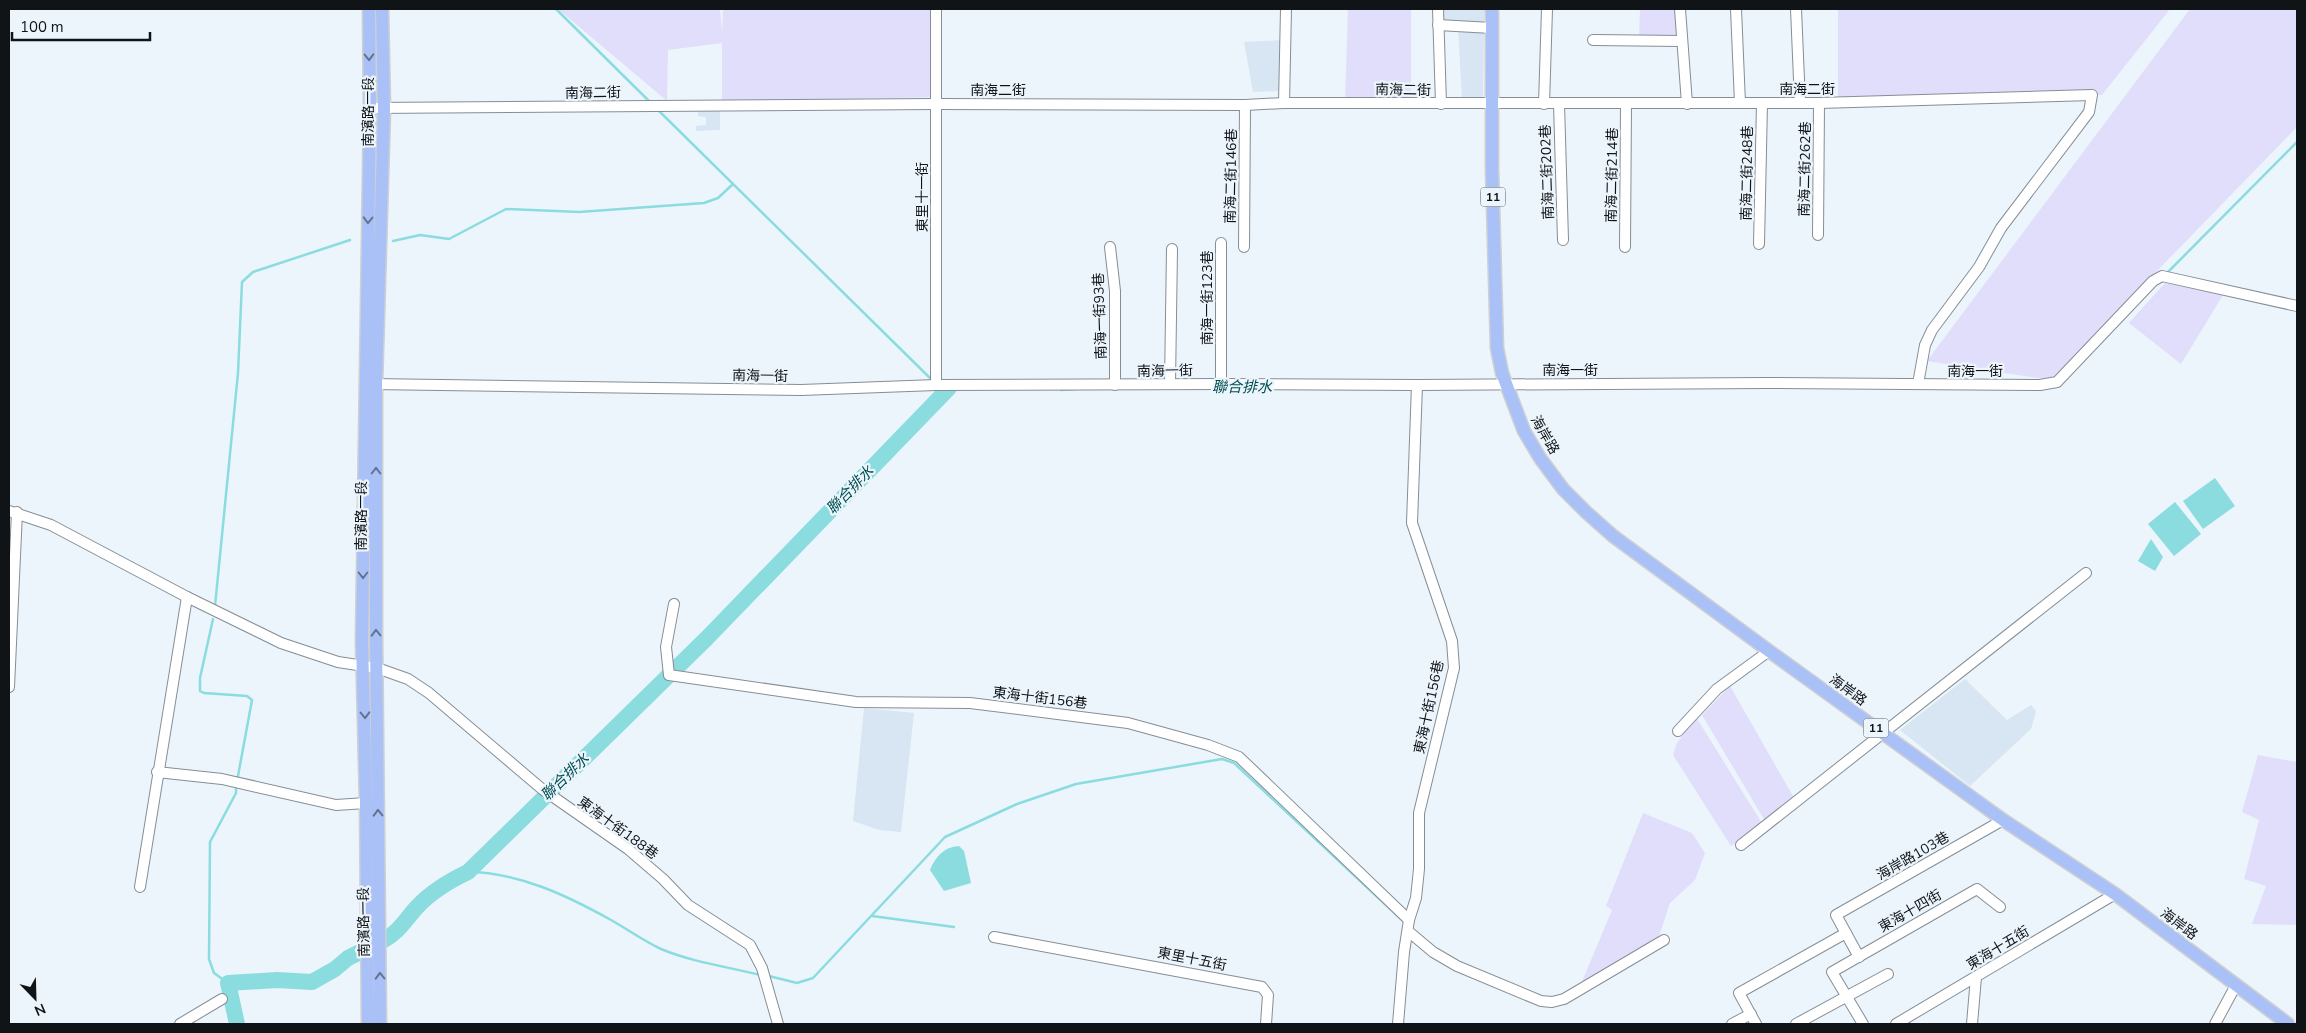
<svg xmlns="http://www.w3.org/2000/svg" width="2306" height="1033" font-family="'Nunito Sans','Noto Sans TC',sans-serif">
<rect width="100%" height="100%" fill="#ecf5fc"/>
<g fill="#d7e6f2">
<polygon points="1441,9 1485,9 1484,25 1440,23"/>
<polygon points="1458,28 1484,29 1483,100 1462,99"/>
<polygon points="1284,40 1282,91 1253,92 1244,42"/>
<polygon points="698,109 720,109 720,130 696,131 696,126 706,125 706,117 698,116"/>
<polygon points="1965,679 2007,720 2031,705 2036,711 2031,729 1970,786 1900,730"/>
<polygon points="864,708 914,713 901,832 879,830 853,821"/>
</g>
<g fill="#e0defb">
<polygon points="558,9 720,9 722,33 723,9 935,9 938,97 722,102 722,43 668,50 667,101"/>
<polygon points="1348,9 1411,9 1411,104 1345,102"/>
<polygon points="1640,9 1676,9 1678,36 1639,37"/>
<polygon points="1838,9 2170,9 2102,95 2025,93 1838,97"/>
<polygon points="2190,9 2297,9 2297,127 2051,380 1927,361"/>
<polygon points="2165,283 2223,295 2181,364 2129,323"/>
<polygon points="1730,686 1794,798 1765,821 1702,715"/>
<polygon points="1696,717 1763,825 1731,846 1673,755 1677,743"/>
<polygon points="2258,755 2297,762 2297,925 2252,924 2266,886 2244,879 2259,820 2242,812"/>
<polygon points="1643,813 1692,833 1705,853 1695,880 1670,903 1658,939 1581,984 1612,910 1606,906"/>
</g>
<g fill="#8adcdf">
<polygon points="2215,478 2235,506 2203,529 2183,501"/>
<polygon points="2175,502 2201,534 2174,556 2148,524"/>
<polygon points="2151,539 2163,557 2155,571 2138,561"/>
<path d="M959,846L964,851L971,883L944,891L930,870C935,857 944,847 959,846Z"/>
</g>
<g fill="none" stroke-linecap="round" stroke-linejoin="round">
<g stroke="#8adcdf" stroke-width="2.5">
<polyline points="556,9 650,102"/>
<polyline points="657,109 933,381"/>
<polyline points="393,241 420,235 449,239 506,209 579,212 704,203 718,198 733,184"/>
<polyline points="2166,274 2297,142"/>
<polyline points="1061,390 1076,389"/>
<polyline points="215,606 238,373 242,282 253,272 350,240"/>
<polyline points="213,619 200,678 200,691 204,693 247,696 252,700 238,776"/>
<path d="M468,872C518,872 568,896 611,920C627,929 644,941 661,949C692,962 728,967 761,975"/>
<polyline points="872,916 954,927"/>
<polyline points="769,976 797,983 813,978 945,837 1017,804 1076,784 1222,759 1234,763 1402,920"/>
<polyline points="228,983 214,973 209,959 210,842 236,793 236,787"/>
</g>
<g stroke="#8adcdf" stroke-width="16">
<path d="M384,940C398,933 406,919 417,907C431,892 449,881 468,872L707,638L949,388"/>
<polyline points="237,1024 228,983 277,980 312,982 335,969 348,958 374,945"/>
</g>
<defs>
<g id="minor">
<polyline points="936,9 936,385"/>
<polyline points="1438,9 1441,104"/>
<polyline points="1680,9 1687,104"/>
<polyline points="1736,9 1740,103"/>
<polyline points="1796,9 1800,103"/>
<polyline points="1438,25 1492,28"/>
<polyline points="1593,40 1681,41"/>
<polyline points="1284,103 1286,9"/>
<polyline points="1544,104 1547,9"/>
<polyline points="1559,104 1563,240"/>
<polyline points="370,108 935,104 1245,105 1284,103 1819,103 2092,95 2089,112 2001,228 1979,267 1932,330 1925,345 1918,384"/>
<polyline points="1818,235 1819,103"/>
<polyline points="1759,244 1762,103"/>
<polyline points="1110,247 1115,291 1115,385"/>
<polyline points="1244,247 1245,105"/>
<polyline points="1625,247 1626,104"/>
<polyline points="371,384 801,390 936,385 1221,384 1417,385 1765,383 2040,385 2057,382 2153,281 2162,276 2297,306"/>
<polyline points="1170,384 1172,249"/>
<polyline points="1221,384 1221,243"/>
<polyline points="9,511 51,525 187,597 281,643 338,662 377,668 408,679 429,693 542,789 628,849 663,879 688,905 750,945 762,968 778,1024"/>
<polyline points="674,604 666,647 669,675 856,702 970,703 1128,723 1208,745 1239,757 1409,920"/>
<polyline points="9,687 17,512"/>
<polyline points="1678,731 1717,689 1769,651"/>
<polyline points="157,772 222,779 336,805 366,803"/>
<polyline points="1741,845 2086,573"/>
<polyline points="140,887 187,597"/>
<polyline points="1408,931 1433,952 1457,966 1541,1001 1552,1002 1564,999 1664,940"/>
<polyline points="994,937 1262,987 1268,995 1266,1024"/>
<polyline points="1859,957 1836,915 2003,820"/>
<polyline points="180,1024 222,999"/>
<polyline points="1398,1024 1404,952 1409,920 1416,898 1419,869 1419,813 1454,668 1452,641 1412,523 1417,385"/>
<polyline points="1732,1024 1751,1014"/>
<polyline points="1756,1024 1739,993 1846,933"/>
<polyline points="1796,1024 1888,974"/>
<polyline points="1863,1024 1832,972 1977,889 2000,907"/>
<polyline points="1896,1024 2115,894"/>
<polyline points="1972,1024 1976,977"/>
<polyline points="2215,1024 2236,985"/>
</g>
<g id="major">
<polyline points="1492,9 1492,169 1497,348 1502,373 1524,431 1540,458 1563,489 1586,512 1613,536 1769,651 2003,820 2115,894 2288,1024"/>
<polyline points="368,1024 366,803 362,641 370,108 369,9"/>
<polyline points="380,1024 376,635 376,384 384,109 382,9"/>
</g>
</defs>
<use href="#minor" stroke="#868e95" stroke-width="12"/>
<use href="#major" stroke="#cfd0d1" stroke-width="15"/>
<use href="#minor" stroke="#fff" stroke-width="10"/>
<use href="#major" stroke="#aac1f7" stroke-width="12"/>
</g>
<defs><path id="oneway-chevron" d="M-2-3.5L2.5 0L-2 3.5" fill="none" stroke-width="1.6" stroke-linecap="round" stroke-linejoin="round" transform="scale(1.25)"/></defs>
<g stroke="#657392">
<use href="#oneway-chevron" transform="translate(369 57) rotate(89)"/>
<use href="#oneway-chevron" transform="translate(368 220) rotate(91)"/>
<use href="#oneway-chevron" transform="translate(376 471) rotate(-90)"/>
<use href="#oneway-chevron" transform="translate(363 575) rotate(90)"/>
<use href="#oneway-chevron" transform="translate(376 633) rotate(-91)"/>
<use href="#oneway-chevron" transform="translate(365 715) rotate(89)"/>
<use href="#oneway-chevron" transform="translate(378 813) rotate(-91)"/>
<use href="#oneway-chevron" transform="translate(380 976) rotate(-91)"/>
</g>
<g text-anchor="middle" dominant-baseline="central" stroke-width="4.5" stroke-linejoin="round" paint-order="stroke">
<g fill="#ecf5fc" stroke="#53585c" stroke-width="1">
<rect x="1480.5" y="187.5" width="25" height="19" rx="4"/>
<rect x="1863.5" y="718.5" width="25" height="19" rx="4"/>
</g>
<g font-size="12" font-weight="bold" fill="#111417">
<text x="1493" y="197">11</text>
<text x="1876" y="728">11</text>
</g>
<g font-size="14" fill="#111417" stroke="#ecf5fc">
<text x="1807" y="89">南海二街</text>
<text x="998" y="90">南海二街</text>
<text transform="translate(1403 90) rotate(1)">南海二街</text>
<text transform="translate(593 93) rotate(-1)">南海二街</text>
<text transform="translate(368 112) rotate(-90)">南濱路一段</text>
<text transform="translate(1805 169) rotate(-89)">南海二街262巷</text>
<text transform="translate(1547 172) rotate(-92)">南海二街202巷</text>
<text transform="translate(1747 173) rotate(-89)">南海二街248巷</text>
<text transform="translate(1612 175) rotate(-89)">南海二街214巷</text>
<text transform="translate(1231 176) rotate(-89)">南海二街146巷</text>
<text transform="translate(922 197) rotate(-90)">東里十一街</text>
<text transform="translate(1207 298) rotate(-90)">南海一街123巷</text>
<text transform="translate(1100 316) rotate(-92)">南海一街93巷</text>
<text x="1570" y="370">南海一街</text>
<text transform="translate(1165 371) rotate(-1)">南海一街</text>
<text x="1975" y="371">南海一街</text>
<text transform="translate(760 376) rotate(1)">南海一街</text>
<text transform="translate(1545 435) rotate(60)">海岸路</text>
<text transform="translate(361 516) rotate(-90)">南濱路一段</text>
<text transform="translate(1848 690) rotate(36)">海岸路</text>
<text transform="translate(1040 698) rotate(7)">東海十街156巷</text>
<text transform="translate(1429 707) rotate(-78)">東海十街156巷</text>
<text transform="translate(618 828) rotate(36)">東海十街188巷</text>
<text transform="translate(1913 856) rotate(-30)">海岸路103巷</text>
<text transform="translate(1910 911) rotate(-30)">東海十四街</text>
<text transform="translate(364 922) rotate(-91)">南濱路一段</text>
<text transform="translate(2179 924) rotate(37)">海岸路</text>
<text transform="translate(1998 948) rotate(-31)">東海十五街</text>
<text transform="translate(1192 959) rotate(11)">東里十五街</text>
</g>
<g font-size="15" font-style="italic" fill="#004e51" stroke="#ecf5fc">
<text x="1242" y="387">聯合排水</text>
<text transform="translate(850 490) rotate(-46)">聯合排水</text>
<text transform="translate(565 777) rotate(-44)">聯合排水</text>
</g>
</g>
<rect width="2306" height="1033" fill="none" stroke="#111417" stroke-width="20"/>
<g transform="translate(35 998) rotate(157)" stroke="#ecf5fc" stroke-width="4" paint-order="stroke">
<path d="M0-4L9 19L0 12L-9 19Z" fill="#111417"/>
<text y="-8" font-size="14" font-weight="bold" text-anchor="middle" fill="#111417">N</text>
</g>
<path d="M12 32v8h138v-8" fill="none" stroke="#111417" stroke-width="2.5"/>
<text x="20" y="32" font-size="15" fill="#111417" stroke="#ecf5fc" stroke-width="4" paint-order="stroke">100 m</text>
</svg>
